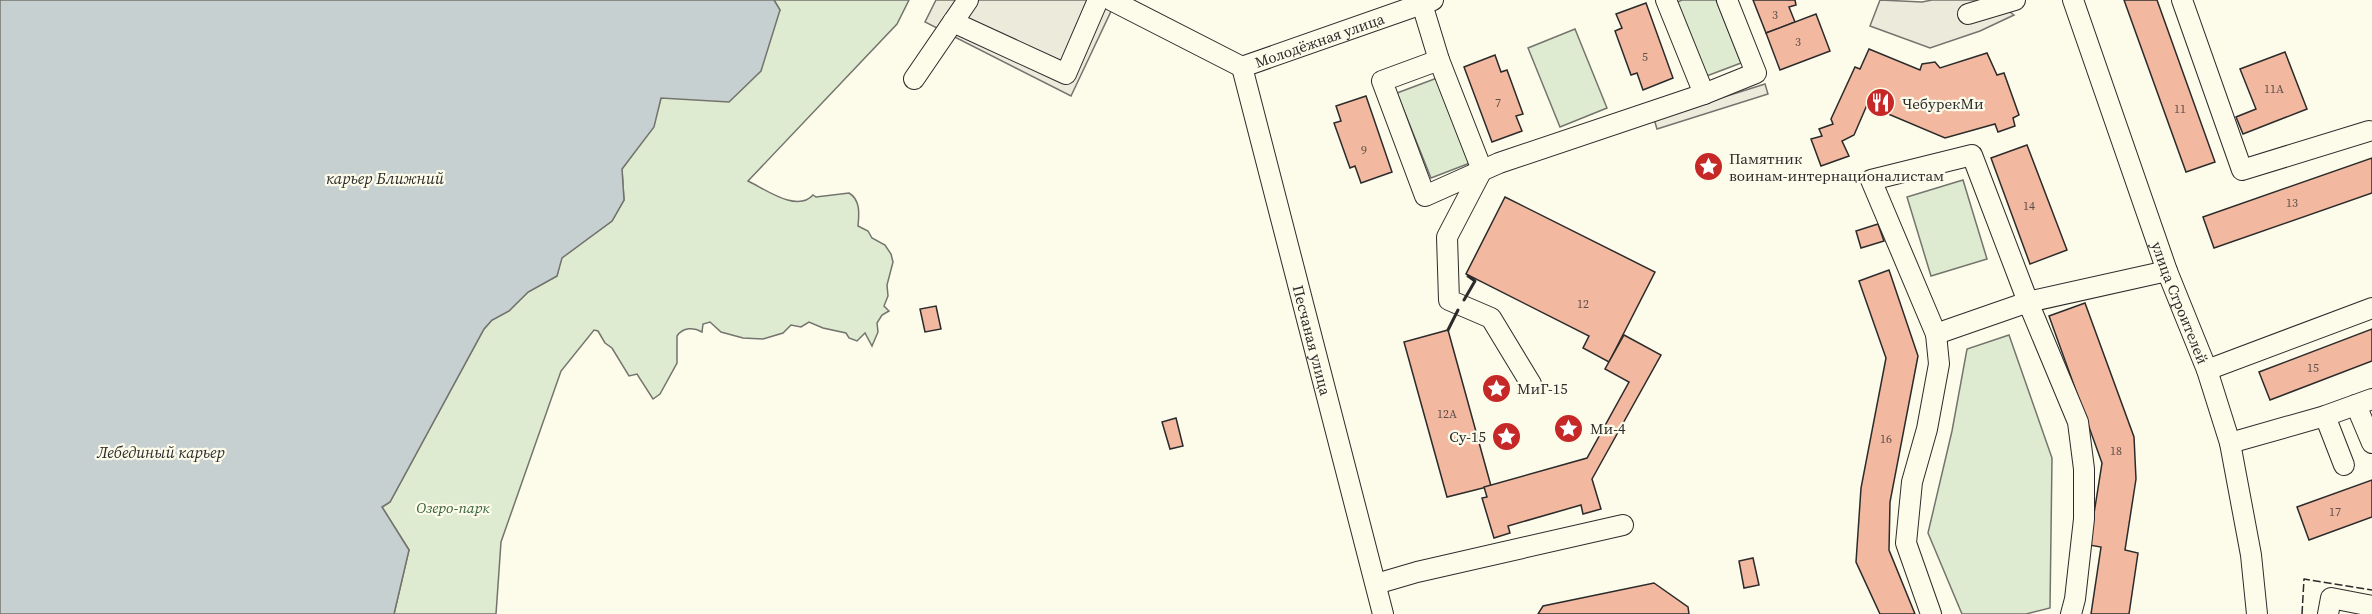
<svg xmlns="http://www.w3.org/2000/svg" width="2372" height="614" font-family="'Source Serif 4',serif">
<rect width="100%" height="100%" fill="#fdfbea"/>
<g fill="#deebd1" stroke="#74746e" stroke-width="1.5">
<path d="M774,0H909L897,24L748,181C765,189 797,213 813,195L816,197L849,193C861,200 859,215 858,226L868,231L872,238L885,245L891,254L893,262L887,285L888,296L884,306L889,311L882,315L877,323L878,332L872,346L865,333L857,341L849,338L846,333L823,328L809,322L801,327L791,325L783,333L763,339L743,338L721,332L710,322L703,324L702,332C694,327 683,327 677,336V363L660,394L653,399L637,374L629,376L612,348L605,343L598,331L594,330L561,371L501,542L496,614H394L409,550L382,507L390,502L484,329L492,320L509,311L528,292L557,276L561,258L612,221L624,200L622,169L653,127L661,98L780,10Z"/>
<polygon points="1682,0 1716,0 1741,63 1704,77 1675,3"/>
<polygon points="1575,29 1607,108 1560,127 1528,48"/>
<polygon points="1437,78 1470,163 1431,178 1397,93"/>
<polygon points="1963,180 1987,259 1931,276 1907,197"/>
<polygon points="2009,335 2052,458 2050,608 2026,614 1962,614 1928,533 1952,431 1967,349"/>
</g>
<g fill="#eceadb" stroke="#74746e" stroke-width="1.5">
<polygon points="936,0 1098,0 1113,7 1071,96 925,22"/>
<polygon points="1880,0 1922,2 1932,0 1993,0 2014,15 1980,31 1930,48 1870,26"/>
<polygon points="1765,84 1768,94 1657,129 1654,119"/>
</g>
<polygon fill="#c7d0d0" stroke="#74746e" stroke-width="1.5" points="0,0 774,0 780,10 761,71 729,102 661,98 654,127 622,169 624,200 612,221 562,258 557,276 528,292 509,311 492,320 484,329 390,502 382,507 409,550 394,614 0,614"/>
<g fill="#f2b8a0" stroke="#2b2b2b" stroke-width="1.5">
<polygon points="1753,0 1795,0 1796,5 1789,7 1795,22 1766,33"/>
<polygon points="2124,0 2157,0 2215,162 2186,172"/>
<polygon points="1646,3 1673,78 1643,90 1637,73 1631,75 1615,31 1622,28 1616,14"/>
<polygon points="1816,14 1830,51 1780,70 1766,33"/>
<polygon points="1869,49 1920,70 1922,64 1935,62 1940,68 1987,53 1997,75 2004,73 2019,115 2013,118 2015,126 1998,132 1995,124 1945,138 1867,105 1854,135 1842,141 1849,156 1821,166 1811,139 1822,136 1819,129 1833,124 1831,119 1855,67 1860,69"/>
<polygon points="2285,52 2307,109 2243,134 2236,117 2256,109 2240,69"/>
<polygon points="1495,55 1501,72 1507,70 1523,114 1516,116 1522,131 1492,142 1464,67"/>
<polygon points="1366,96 1392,172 1361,183 1355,166 1350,168 1334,123 1341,121 1336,106"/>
<polygon points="2027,145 2067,250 2030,264 1991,158"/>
<polygon points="2372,158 2372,193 2214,248 2203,217"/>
<polygon points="1505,197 1655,272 1609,362 1583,348 1589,336 1466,274"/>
<polygon points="1878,224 1884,241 1861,248 1856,231"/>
<polygon points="1889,270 1918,356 1890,502 1889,550 1915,614 1880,614 1856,562 1861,488 1886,358 1859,281"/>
<polygon points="2085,303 2134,437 2136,479 2125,550 2138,553 2129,614 2091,614 2101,547 2089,545 2102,463 2049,316"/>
<polygon points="936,306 941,329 925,332 920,309"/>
<polygon points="2372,329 2372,361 2270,400 2259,372"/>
<polygon points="1448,330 1491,486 1447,497 1404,342"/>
<polygon points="1624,335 1661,355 1592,479 1601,509 1583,514 1581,505 1508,526 1510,533 1494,538 1482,498 1487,497 1484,487 1587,458 1629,382 1605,369"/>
<polygon points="1176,418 1183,446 1170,449 1162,422"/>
<polygon points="2372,480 2372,517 2309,540 2297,507"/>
<polygon points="1753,558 1759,585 1744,588 1739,561"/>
<polygon points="1654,583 1688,607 1689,614 1538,614 1543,606"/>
</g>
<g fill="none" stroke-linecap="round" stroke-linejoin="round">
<defs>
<g id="minor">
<polyline points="1111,0 1242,67"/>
<polyline points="1666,0 1704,94 1756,73 1727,0"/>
<path id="s1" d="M2073,0L2167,271L2207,370L2230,443L2251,555L2257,614"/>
<polyline points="2182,0 2242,170 2369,131"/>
<polyline points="1422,4 1439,60 1482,170 1447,237 1449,300 1491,318 1531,384"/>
<polyline points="1968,14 2015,0"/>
<polyline points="953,22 1066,74 1098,0"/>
<polyline points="1439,60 1382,81 1425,196 1499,163 1704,94"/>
<path id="s2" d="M1242,67L1383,614"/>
<path id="s3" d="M1242,67L1433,0"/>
<polyline points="914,79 968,0"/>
<polyline points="2207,370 2372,308"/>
<polyline points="2356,405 2372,443"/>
<polyline points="2325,416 2344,465"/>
<polyline points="2230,443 2325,416 2372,399"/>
<polyline points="1376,584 1417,572 1623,525"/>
<polyline points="1931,614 1906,543 1912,482 1927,429 1939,364 1936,334"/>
<polyline points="2071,614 2075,599 2084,519 2084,469 2078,422 2028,302 1972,155 1871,180 1936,334 2028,302 2167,271"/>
<polyline points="2328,614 2331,598 2372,606"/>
</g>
</defs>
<use href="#minor" stroke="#2b2b2b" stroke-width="22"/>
<use href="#minor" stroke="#fdfbea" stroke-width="20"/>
<polyline stroke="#2b2b2b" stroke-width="1.5" stroke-dasharray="8 3" stroke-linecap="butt" points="2302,614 2304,579 2372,590"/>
<g stroke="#2b2b2b" stroke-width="3">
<polyline points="1464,300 1475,281 1468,276"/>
<polyline points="1448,330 1458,310"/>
</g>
</g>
<defs>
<symbol id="restaurant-disc" viewBox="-11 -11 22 22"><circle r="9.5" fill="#c62828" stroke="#fdfbea"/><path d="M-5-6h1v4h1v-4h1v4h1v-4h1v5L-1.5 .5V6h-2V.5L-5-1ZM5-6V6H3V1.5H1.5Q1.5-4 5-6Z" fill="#fff"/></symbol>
<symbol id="sight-disc" viewBox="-11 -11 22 22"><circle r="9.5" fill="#c62828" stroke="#fdfbea"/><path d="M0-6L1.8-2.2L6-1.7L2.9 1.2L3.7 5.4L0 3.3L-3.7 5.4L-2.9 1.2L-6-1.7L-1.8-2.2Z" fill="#fff"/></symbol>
</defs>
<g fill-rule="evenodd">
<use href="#restaurant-disc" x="1864" y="86" width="33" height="33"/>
<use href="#sight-disc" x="1692" y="150" width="33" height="33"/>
<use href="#sight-disc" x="1480" y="372" width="33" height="33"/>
<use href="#sight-disc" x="1552" y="412" width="33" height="33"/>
<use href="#sight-disc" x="1490" y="420" width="33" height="33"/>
</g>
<g text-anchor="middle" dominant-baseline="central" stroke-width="4.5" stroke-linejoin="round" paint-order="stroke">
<g font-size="12" fill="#5d4e48">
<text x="1775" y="15">3</text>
<text x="1798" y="42">3</text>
<text x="1645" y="57">5</text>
<text x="2274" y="89">11А</text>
<text x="1498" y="103">7</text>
<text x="2180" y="109">11</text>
<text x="1364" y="150">9</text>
<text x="2292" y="203">13</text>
<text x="2029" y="206">14</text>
<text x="1583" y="304">12</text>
<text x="2313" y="368">15</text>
<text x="1447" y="414">12А</text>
<text x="1886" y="439">16</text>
<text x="2116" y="451">18</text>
<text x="2335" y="512">17</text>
</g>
<g font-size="15" fill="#2b2b2b" stroke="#fdfbea">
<text stroke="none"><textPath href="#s3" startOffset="82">Молодёжная улица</textPath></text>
<text stroke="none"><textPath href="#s1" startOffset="321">улица Строителей</textPath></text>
<text stroke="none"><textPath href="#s2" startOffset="282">Песчаная улица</textPath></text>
</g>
<g font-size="15" fill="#2b2b2b" stroke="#fdfbea" text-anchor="start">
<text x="1902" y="103">ЧебурекМи</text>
<text x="1729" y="158">Памятник<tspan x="1729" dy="17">воинам-интернационалистам</tspan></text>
<text x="1517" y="388">МиГ-15</text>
<text x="1590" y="428">Ми-4</text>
<text x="1486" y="436" text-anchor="end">Су-15</text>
</g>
<g font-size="15" font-style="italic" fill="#34623c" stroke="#fdfbea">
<text x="453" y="507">Озеро-парк</text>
</g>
<g font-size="16" font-style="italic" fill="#2b2b2b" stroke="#fdfbea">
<text x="385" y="178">карьер Ближний</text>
<text x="161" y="452">Лебединый карьер</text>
</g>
</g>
</svg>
